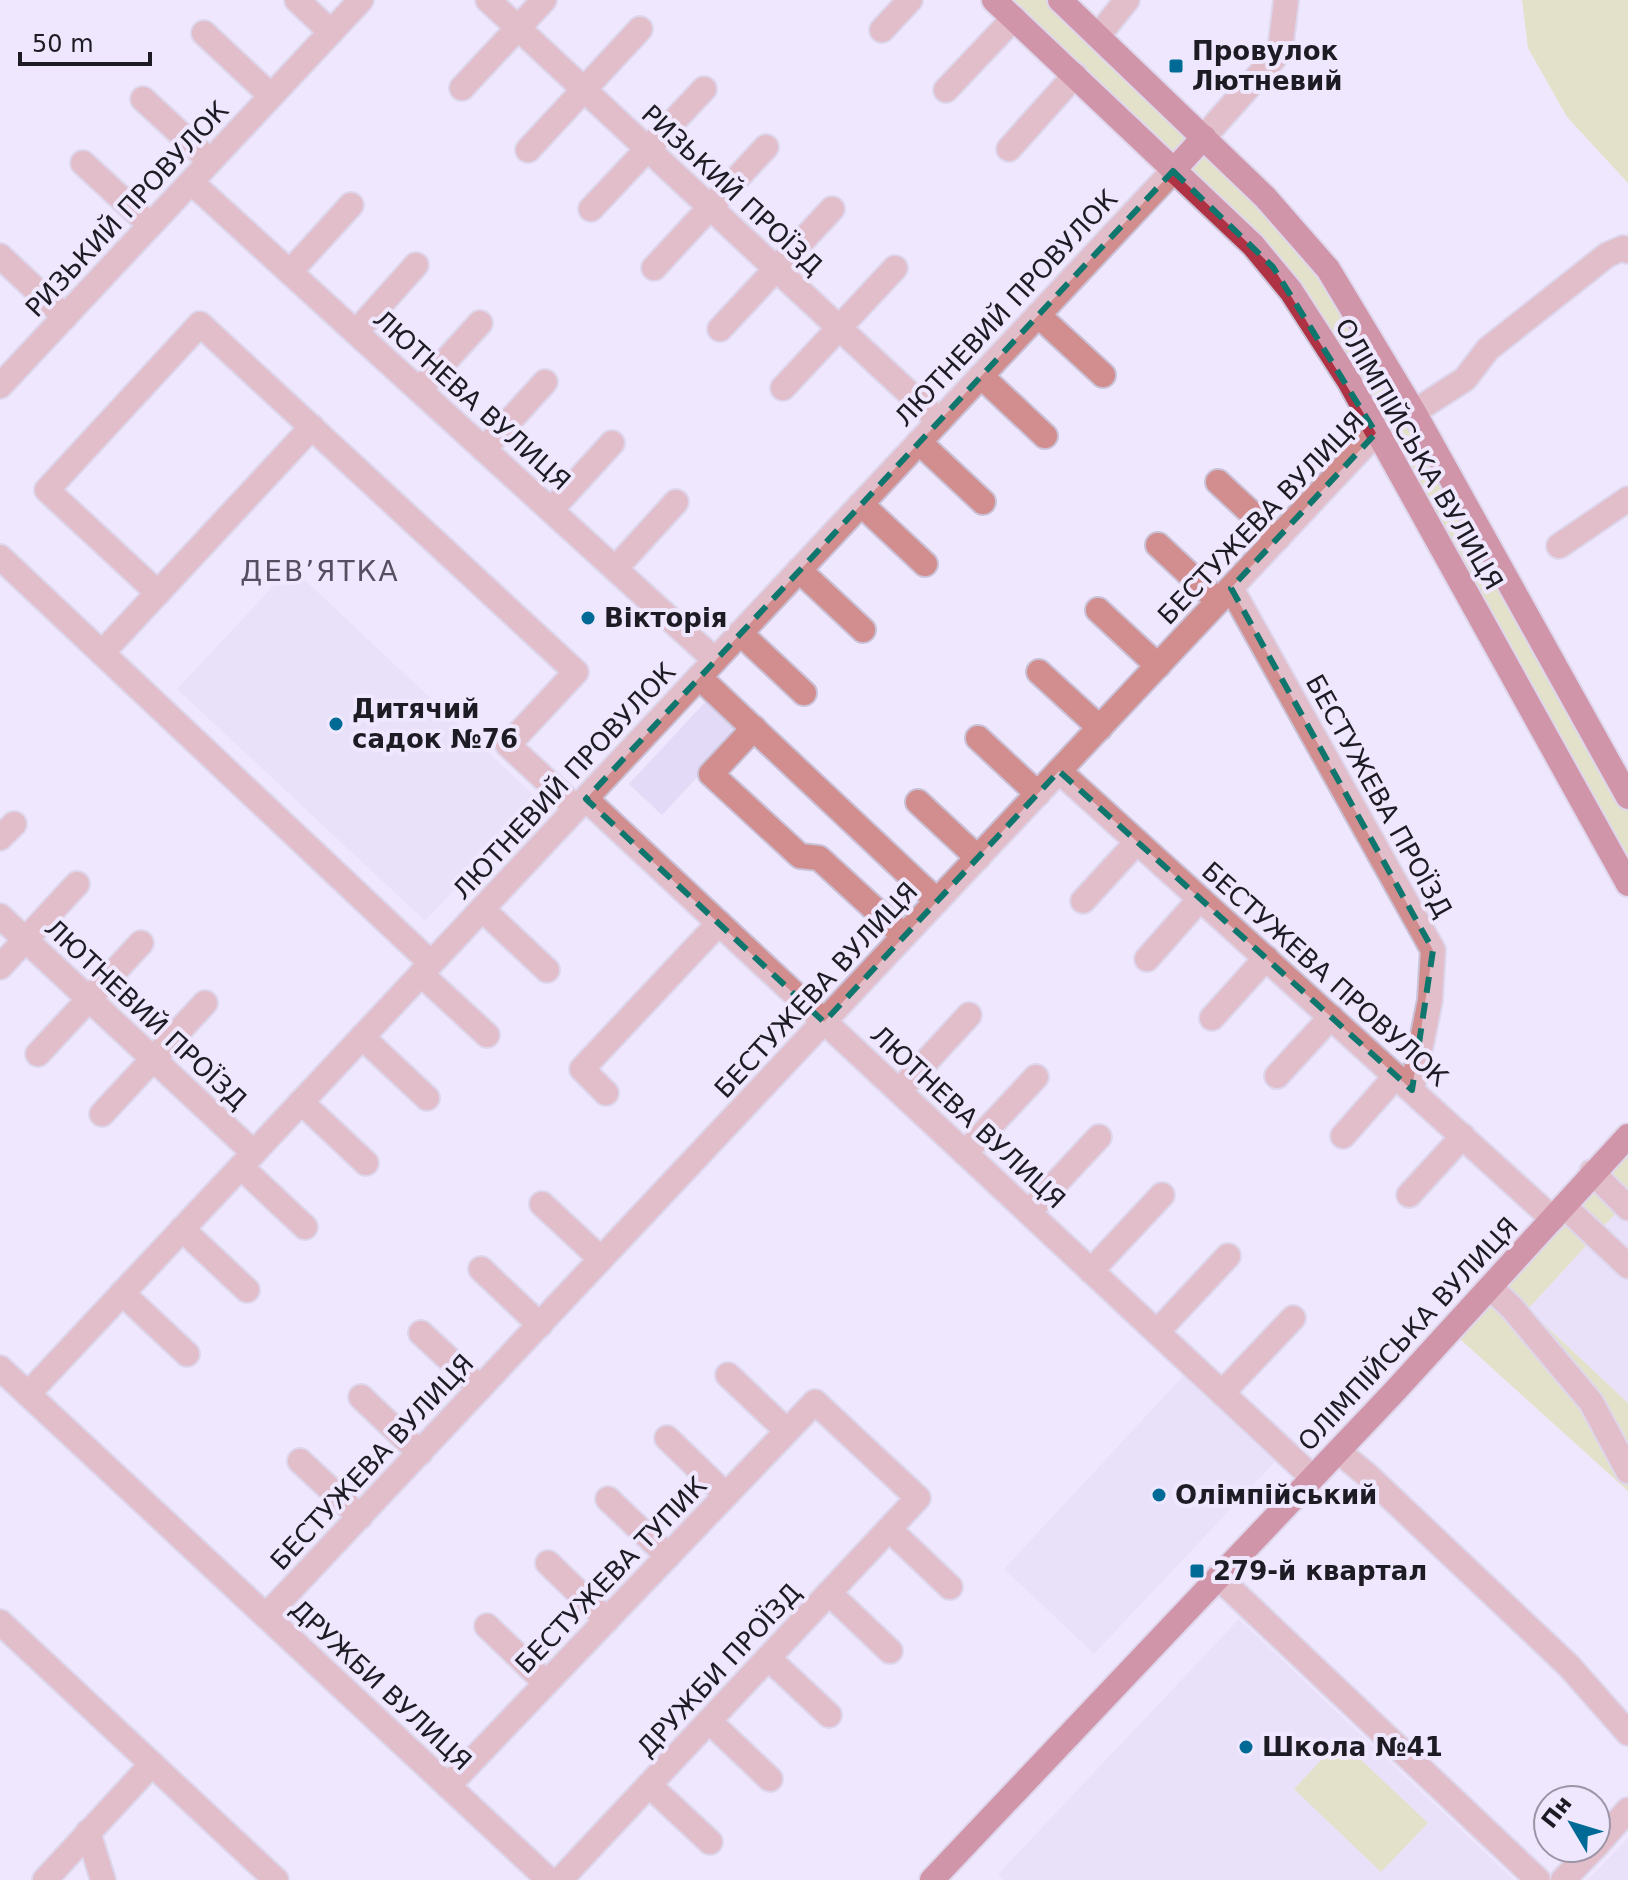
<svg xmlns="http://www.w3.org/2000/svg" width="1628" height="1880" font-family="'DejaVu Sans',sans-serif">
<rect width="100%" height="100%" fill="#efe7fe"/>
<g fill="#e3daf7">
<polygon points="291,567 539,800 425,921 177,689"/>
<polygon points="710,697 743,728 662,815 629,784"/>
<polygon points="1628,1200 1628,1403 1528,1309"/>
<polygon points="1183,1376 1275,1462 1094,1654 1004,1569"/>
<polygon points="1239,1619 1514,1880 1004,1880 998,1874"/>
<polygon points="1628,1837 1628,1880 1588,1880 1628,1838"/>
</g>
<g fill="#d6da89">
<polygon points="994,0 1057,0 1296,229 1628,797 1628,884 1291,291"/>
<polygon points="1522,0 1628,0 1628,183 1567,117 1528,48"/>
<polygon points="1628,1136 1628,1200 1528,1309 1628,1403 1628,1491 1451,1331"/>
<polygon points="1340,1740 1428,1823 1381,1872 1294,1789"/>
</g>
<g fill="none" stroke-linecap="round" stroke-linejoin="round">
<defs>
<g id="minor">
<polyline points="297,0 331,32"/>
<polyline points="488,0 939,421"/>
<polyline points="882,30 910,0"/>
<polyline points="204,33 271,96"/>
<polyline points="1098,36 1127,0"/>
<polyline points="462,88 544,0"/>
<polyline points="946,90 1014,18"/>
<polyline points="143,99 210,161"/>
<polyline points="1204,137 1275,57 1281,43 1286,0"/>
<polyline points="1009,149 1075,75"/>
<polyline points="528,150 640,29"/>
<polyline points="83,163 150,225"/>
<polyline points="191,182 715,660"/>
<polyline points="591,209 704,89"/>
<polyline points="0,256 65,317"/>
<polyline points="654,268 766,147"/>
<polyline points="290,272 351,205"/>
<polyline points="1038,315 1103,375"/>
<polyline points="720,329 832,209"/>
<polyline points="356,332 416,265"/>
<polyline points="981,376 1045,436"/>
<polyline points="0,386 361,0"/>
<polyline points="783,388 895,268"/>
<polyline points="419,390 480,323"/>
<polyline points="1414,412 1465,379 1488,349 1607,255 1623,248 1628,251"/>
<polyline points="919,442 983,502"/>
<polyline points="484,449 545,382"/>
<polyline points="1218,482 1278,538"/>
<polyline points="861,504 925,564"/>
<polyline points="551,510 612,443"/>
<polyline points="1158,545 1218,601"/>
<polyline points="1559,546 1628,499"/>
<polyline points="0,557 431,963"/>
<polyline points="615,569 676,502"/>
<polyline points="799,570 863,630"/>
<polyline points="1231,588 1433,950 1430,1000 1412,1090"/>
<polyline points="158,593 47,490 200,324 576,672 508,745 576,808"/>
<polyline points="1098,610 1158,666"/>
<polyline points="740,633 804,693"/>
<polyline points="102,653 312,427"/>
<polyline points="1039,672 1100,728"/>
<polyline points="699,677 937,901"/>
<polyline points="754,728 711,774 800,856 819,858 904,936"/>
<polyline points="978,738 1038,794"/>
<polyline points="1059,771 1553,1219"/>
<polyline points="586,799 1312,1477"/>
<polyline points="918,802 978,858"/>
<polyline points="0,838 14,824"/>
<polyline points="1083,901 1137,842"/>
<polyline points="482,909 547,970"/>
<polyline points="0,916 254,1153"/>
<polyline points="1147,959 1200,899"/>
<polyline points="0,967 77,884"/>
<polyline points="421,974 487,1035"/>
<polyline points="1212,1018 1266,958"/>
<polyline points="362,1037 427,1098"/>
<polyline points="38,1054 141,943"/>
<polyline points="1277,1076 1331,1017"/>
<polyline points="899,1091 969,1015"/>
<polyline points="606,1093 582,1069 719,923"/>
<polyline points="301,1102 366,1163"/>
<polyline points="102,1114 205,1003"/>
<polyline points="1343,1136 1396,1076"/>
<polyline points="965,1153 1036,1077"/>
<polyline points="241,1167 305,1227"/>
<polyline points="1592,1172 1628,1208"/>
<polyline points="1409,1195 1463,1136"/>
<polyline points="542,1204 601,1259"/>
<polyline points="1564,1206 1628,1266"/>
<polyline points="1029,1212 1099,1137"/>
<polyline points="182,1229 247,1290"/>
<polyline points="481,1269 540,1325"/>
<polyline points="1091,1271 1162,1195"/>
<polyline points="1490,1287 1512,1308 1591,1402 1628,1471"/>
<polyline points="122,1293 187,1354"/>
<polyline points="1157,1332 1228,1256"/>
<polyline points="421,1333 480,1388"/>
<polyline points="0,1368 549,1880"/>
<polyline points="728,1375 787,1431"/>
<polyline points="1222,1393 1293,1318"/>
<polyline points="28,1394 1173,171"/>
<polyline points="361,1397 420,1453"/>
<polyline points="667,1438 726,1495"/>
<polyline points="1338,1451 1367,1475 1569,1666 1628,1733"/>
<polyline points="300,1461 360,1517"/>
<polyline points="608,1499 668,1556"/>
<polyline points="889,1529 950,1587"/>
<polyline points="548,1563 607,1620"/>
<polyline points="1218,1577 1538,1880"/>
<polyline points="829,1593 890,1651"/>
<polyline points="266,1616 1376,433"/>
<polyline points="0,1622 276,1880"/>
<polyline points="487,1626 546,1683"/>
<polyline points="768,1658 829,1715"/>
<polyline points="709,1721 770,1779"/>
<polyline points="649,1785 710,1842"/>
<polyline points="448,1786 815,1402 918,1498 560,1880"/>
<polyline points="88,1832 103,1880"/>
<polyline points="1596,1846 1628,1810"/>
<polyline points="45,1880 152,1764"/>
<polyline points="1563,1880 1594,1848"/>
</g>
<g id="major">
<polyline points="994,0 1253,245 1291,291 1349,381 1628,884"/>
<polyline points="1060,0 1265,197 1328,269 1414,412 1628,797"/>
<polyline points="1173,171 1204,137"/>
<polyline points="932,1880 1394,1392 1628,1136"/>
</g>
</defs>
<use href="#minor" stroke="#c9c2d7" stroke-width="28"/>
<use href="#major" stroke="#c9c2d7" stroke-width="28"/>
<use href="#minor" stroke="#d28d8f" stroke-width="24"/>
<use href="#major" stroke="#ae3243" stroke-width="24"/>
</g>
<path d="M0 0H1628V1880H0ZM1173,171L1273,267L1376,433L1231,588L1433,950L1412,1090L1059,771L824,1022L586,799Z" fill="#efe7fe" fill-opacity=".55" fill-rule="evenodd"/>
<path fill="none" stroke="#0f766e" stroke-width="6" stroke-dasharray="16 10" stroke-linejoin="round" d="M1173,171L1273,267L1376,433L1231,588L1433,950L1412,1090L1059,771L824,1022L586,799Z"/>
<g fill="#006a97" stroke="#efe7fe" stroke-width="3">
<rect x="1168" y="58" width="16" height="16" rx="4"/>
<circle cx="588" cy="618" r="8"/>
<circle cx="336" cy="724" r="8"/>
<circle cx="1159" cy="1495" r="8"/>
<rect x="1189" y="1563" width="16" height="16" rx="4"/>
<circle cx="1246" cy="1747" r="8"/>
</g>
<g text-anchor="middle" dominant-baseline="central" stroke-width="8" stroke-linejoin="round" paint-order="stroke">
<g font-size="26" font-weight="bold" fill="#1d1b23" stroke="#efe7fe" text-anchor="start">
<text x="1192" y="51">Провулок<tspan x="1192" dy="30">Лютневий</tspan></text>
<text x="604" y="618">Вікторія</text>
<text x="352" y="709">Дитячий<tspan x="352" dy="30">садок №76</tspan></text>
<text x="1175" y="1495">Олімпійський</text>
<text x="1213" y="1571">279-й квартал</text>
<text x="1262" y="1747">Школа №41</text>
</g>
<g font-size="26" fill="#1d1b23" stroke="#efe7fe">
<text transform="translate(732 190) rotate(43)">РИЗЬКИЙ ПРОЇЗД</text>
<text transform="translate(127 209) rotate(-47)">РИЗЬКИЙ ПРОВУЛОК</text>
<text transform="translate(1006 308) rotate(-47)">ЛЮТНЕВИЙ ПРОВУЛОК</text>
<text transform="translate(472 400) rotate(42)">ЛЮТНЕВА ВУЛИЦЯ</text>
<text transform="translate(1419 454) rotate(60)">ОЛІМПІЙСЬКА ВУЛИЦЯ</text>
<text transform="translate(1261 518) rotate(-46)">БЕСТУЖЕВА ВУЛИЦЯ</text>
<text transform="translate(564 781) rotate(-47)">ЛЮТНЕВИЙ ПРОВУЛОК</text>
<text transform="translate(1379 796) rotate(61)">БЕСТУЖЕВА ПРОЇЗД</text>
<text transform="translate(1325 974) rotate(42)">БЕСТУЖЕВА ПРОВУЛОК</text>
<text transform="translate(816 990) rotate(-47)">БЕСТУЖЕВА ВУЛИЦЯ</text>
<text transform="translate(146 1014) rotate(43)">ЛЮТНЕВИЙ ПРОЇЗД</text>
<text transform="translate(968 1117) rotate(43)">ЛЮТНЕВА ВУЛИЦЯ</text>
<text transform="translate(1408 1334) rotate(-47)">ОЛІМПІЙСЬКА ВУЛИЦЯ</text>
<text transform="translate(372 1462) rotate(-47)">БЕСТУЖЕВА ВУЛИЦЯ</text>
<text transform="translate(611 1575) rotate(-46)">БЕСТУЖЕВА ТУПИК</text>
<text transform="translate(719 1670) rotate(-47)">ДРУЖБИ ПРОЇЗД</text>
<text transform="translate(381 1685) rotate(43)">ДРУЖБИ ВУЛИЦЯ</text>
</g>
<g font-size="28" letter-spacing="2" fill="#554f61" stroke="#efe7fe">
<text x="320" y="571">ДЕВ’ЯТКА</text>
</g>
</g>
<g transform="translate(1572 1824) rotate(308)"><circle r="38" fill="#efe7fe" stroke="#9b95a6" stroke-width="2"/>
<path d="M0-6L14 30L0 20L-14 30Z" fill="#006a97"/>
<text y="-12" font-size="22" font-weight="bold" text-anchor="middle" fill="#1d1b23">Пн</text>
</g>
<path d="M20 52v12h130v-12" fill="none" stroke="#1d1b23" stroke-width="4"/>
<text x="32" y="52" font-size="24" fill="#1d1b23" stroke="#efe7fe" stroke-width="6" paint-order="stroke">50 m</text>
</svg>
